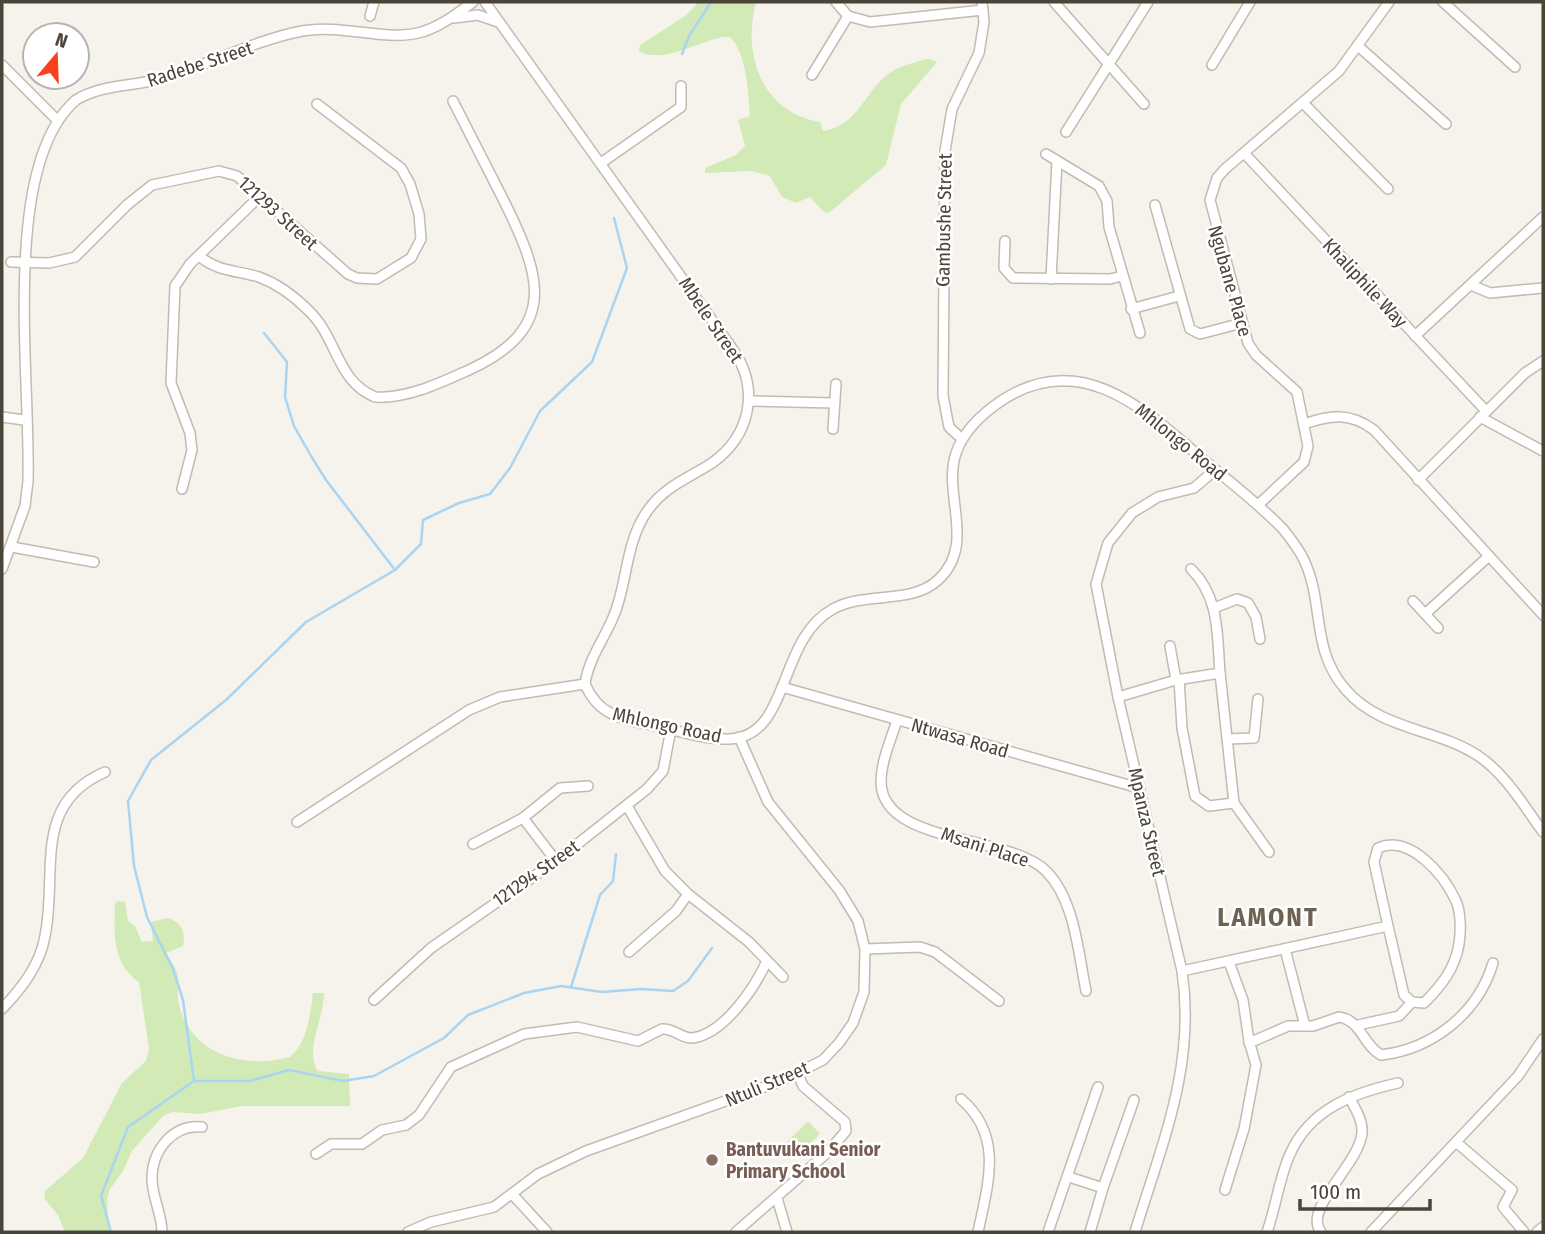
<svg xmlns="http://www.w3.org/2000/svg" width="1545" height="1234" font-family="'Fira Sans Condensed',sans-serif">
<rect width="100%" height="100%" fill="#f6f3ec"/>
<g fill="#d2eab5">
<path d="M699,2H756C742,54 761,112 820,122L823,131C858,126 863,94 887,75C896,68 906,65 917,62C924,59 930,57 937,62L901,104L886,165L829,213L824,212L810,197L796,203L782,197L770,176L751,171L705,173V168L736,155L745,146L738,120L750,116C748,93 747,54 730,37H723C699,41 661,65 639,51L640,45L685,16Z"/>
<path d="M118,901L125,902L128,921L135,926L142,942L153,941L151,922L168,918C182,923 186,932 183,946L166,953C170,959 174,966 177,972C180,982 176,995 179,1005C192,1056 246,1069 290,1057C308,1042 310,1015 313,993H324C324,1019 304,1050 318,1071L349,1074L350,1106H242L201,1114L173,1112L163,1116L132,1151L123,1171L110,1189L107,1199L109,1232H65L58,1215L44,1198L46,1190L83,1158L122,1083L146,1061L149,1049L139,982C112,964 114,933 115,903Z"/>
<polygon points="808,1121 820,1134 798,1155 786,1143"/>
</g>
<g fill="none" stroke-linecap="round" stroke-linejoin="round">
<g stroke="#a9d4f2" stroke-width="2.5">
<polyline points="682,54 689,36 711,2"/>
<polyline points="264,333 287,362 285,397 294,426 311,456 326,480 395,570"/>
<polyline points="571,987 600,895 613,881 616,854"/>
<polyline points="194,1081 250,1081 289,1070 343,1081 374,1076 444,1038 468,1015 524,993 561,986 602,992 641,989 673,991 688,981 712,948"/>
<polyline points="111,1232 101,1196 128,1127 194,1081 183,1000 173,969 147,917 134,866 128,801 151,760 226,700 306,622 395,570 421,544 423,520 459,503 490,494 510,468 540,411 592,362 627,268 614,218"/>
</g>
<defs>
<g id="street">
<path d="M485,2L734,351C760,390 750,436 712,463C689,478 665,486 648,510C626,541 628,576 616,610C607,636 589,656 585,684"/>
<polyline points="836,2 848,16 870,22 983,10"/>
<polyline points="1054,2 1144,104"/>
<polyline points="1443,2 1515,67"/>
<polyline points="370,16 374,2"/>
<polyline points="454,18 478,15 498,22"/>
<polyline points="1358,46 1446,124"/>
<polyline points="2,65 54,117"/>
<polyline points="1212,65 1250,2"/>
<polyline points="812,75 848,16"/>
<polyline points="1303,103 1388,189"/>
<polyline points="1066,132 1148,2"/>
<polyline points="1244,153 1486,411"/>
<polyline points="1046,154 1099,186 1107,201 1109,227 1140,333"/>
<polyline points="601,163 681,107 681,86"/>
<polyline points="1155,205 1190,329 1200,334 1242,323"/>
<polyline points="1005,241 1004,268 1013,278 1110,279 1122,276"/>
<path d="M199,256C218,272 236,270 259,277C278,284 294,296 308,310C338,338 336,381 375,397C408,399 442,382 471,369C560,327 540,274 504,201C487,168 470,135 453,101"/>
<polyline points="11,262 49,263 75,257 127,205 152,185 219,171 237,176 348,274 357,278 377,279 411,258 421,239 419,214 410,184 401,168 317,104"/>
<polyline points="1051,279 1057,161"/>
<polyline points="1471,285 1490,293 1543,288"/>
<polyline points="1131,309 1179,296"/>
<polyline points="1415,336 1543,217"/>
<polyline points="750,401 833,403"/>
<polyline points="2,417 24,420"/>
<polyline points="1480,417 1543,451"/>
<path d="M1304,424C1331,415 1350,412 1374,430L1543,615"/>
<polyline points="833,429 836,384"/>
<polyline points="962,439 949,427 943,396 945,151 952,109 979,53 984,22 982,2"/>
<polyline points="1418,480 1525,373 1543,361"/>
<polyline points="182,489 192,450 190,433 171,383 175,286 190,264 260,196"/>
<polyline points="1258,505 1304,462 1308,446 1297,392 1256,355 1248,343 1210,200 1217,178 1225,169 1339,71 1389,2"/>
<polyline points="12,547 94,562"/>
<path d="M2,569L25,506L28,481C31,379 0,165 76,100C104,83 137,87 167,77C212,63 256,40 302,31C342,24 383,41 418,33C439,28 456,14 473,2"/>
<polyline points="1413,601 1438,628"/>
<polyline points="1214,608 1237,599 1248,603 1256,617 1260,639"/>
<polyline points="1425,614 1489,556"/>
<polyline points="1170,646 1176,680"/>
<polyline points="1220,673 1234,803 1269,852"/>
<polyline points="1179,679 1182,728 1195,796 1209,806 1234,803"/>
<path d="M585,684C598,715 621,719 652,725C676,730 706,740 730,739C791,736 777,639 833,609C865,591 911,605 938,580C977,544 942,495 956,453C964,430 984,412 1004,399C1083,349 1146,411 1204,460C1231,483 1259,504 1283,529C1291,539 1299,549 1304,560C1325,605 1310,649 1346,690C1381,730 1435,728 1477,755C1505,773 1524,806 1543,832"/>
<polyline points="782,687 1139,788"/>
<path d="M1118,697L1176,680L1220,673C1217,636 1220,597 1191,569"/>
<path d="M897,720C891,740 881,761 881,782C882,845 1009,834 1046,871C1075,900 1078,952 1086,991"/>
<polyline points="1227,739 1254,738 1258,699"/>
<polyline points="627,806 665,871 688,894 749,942 783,977"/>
<polyline points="523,818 556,861"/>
<polyline points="297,822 469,710 500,697 585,684"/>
<polyline points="473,844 523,818 560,788 588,786"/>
<polyline points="865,949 920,947 935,952 999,1001"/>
<polyline points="1285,949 1305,1026"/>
<polyline points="629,952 676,911 688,894"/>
<path d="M1182,971L1388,926L1404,995L1412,1002L1424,1003C1441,986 1455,969 1459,944C1461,931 1461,913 1456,901C1444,875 1410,834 1378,848L1374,862L1388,926"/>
<polyline points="374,1000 431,948 556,861 647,789 663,771 671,729"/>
<path d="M2,1009C22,988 40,965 45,936C58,873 31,804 105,772"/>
<polyline points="1358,1025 1399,1016 1412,1002"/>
<path d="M1249,1043L1288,1026H1313L1339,1017C1362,1021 1362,1044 1381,1055C1433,1049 1478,1013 1493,963"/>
<path d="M961,1099C1004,1136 988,1184 978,1232"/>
<polyline points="1456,1142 1512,1190 1503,1207 1524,1232"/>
<path d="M316,1154L331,1144H362L382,1130L406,1125L419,1115L451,1067L524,1034L577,1027L638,1041L662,1029C674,1028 682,1039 693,1038C725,1033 755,987 767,961"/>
<polyline points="1069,1177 1103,1188 1134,1100"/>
<polyline points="1225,1190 1244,1129 1256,1065 1249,1041 1243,1000 1229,962"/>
<polyline points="513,1195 547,1232"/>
<polyline points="777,1198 787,1232"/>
<path d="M162,1232C162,1214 152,1197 152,1179C152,1150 173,1124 202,1127"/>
<polyline points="408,1232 431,1222 494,1207 538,1174 586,1151 781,1081 823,1060 839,1043 853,1023 864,992 865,949 858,921 839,890 768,802 739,737"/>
<polyline points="736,1232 828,1152 846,1131 845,1122 803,1086 798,1074"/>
<polyline points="1048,1232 1098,1087"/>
<polyline points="1090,1232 1103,1188"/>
<path d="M1135,1232C1162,1143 1196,1066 1182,971L1118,697L1096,584L1108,543L1132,513L1158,497L1194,488L1215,470"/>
<path d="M1267,1232C1276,1207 1279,1178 1290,1154C1310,1109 1353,1093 1398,1083"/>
<path d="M1321,1232C1302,1209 1359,1165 1362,1133C1363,1120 1355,1108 1349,1097"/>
<polyline points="1371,1232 1518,1076 1543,1039"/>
<polyline points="1537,1232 1543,1227"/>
</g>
</defs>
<use href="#street" stroke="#c2bbae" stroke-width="12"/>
<use href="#street" stroke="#fff" stroke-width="9"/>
</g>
<circle fill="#8d6e63" stroke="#fff" stroke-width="2.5" cx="712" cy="1160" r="7"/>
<g text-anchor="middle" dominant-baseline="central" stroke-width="5" stroke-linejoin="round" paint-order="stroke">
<g font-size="19" fill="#4b4439" stroke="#fff">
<text transform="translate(200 64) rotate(-18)">Radebe Street</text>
<text transform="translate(278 213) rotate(42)">121293 Street</text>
<text transform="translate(944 220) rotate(-89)">Gambushe Street</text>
<text transform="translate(1230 281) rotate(74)">Ngubane Place</text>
<text transform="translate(1365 283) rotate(47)">Khaliphile Way</text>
<text transform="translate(711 320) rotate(56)">Mbele Street</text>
<text transform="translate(1181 442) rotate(39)">Mhlongo Road</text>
<text transform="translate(667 725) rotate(12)">Mhlongo Road</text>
<text transform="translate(960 738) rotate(16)">Ntwasa Road</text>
<text transform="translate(1147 822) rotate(77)">Mpanza Street</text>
<text transform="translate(985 847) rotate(18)">Msani Place</text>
<text transform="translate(536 873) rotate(-35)">121294 Street</text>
<text transform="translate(767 1084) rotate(-23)">Ntuli Street</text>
</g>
<g font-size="19" font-weight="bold" fill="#785e54" stroke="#fff" text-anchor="start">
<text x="726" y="1149">Bantuvukani Senior<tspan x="726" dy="22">Primary School</tspan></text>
</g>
<g font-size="26" font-weight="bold" letter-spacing="2" fill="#6e6250" stroke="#fff">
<text x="1268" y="917">LAMONT</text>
</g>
</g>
<rect width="1545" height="1234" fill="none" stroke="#4b4439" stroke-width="7"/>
<g transform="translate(56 56) rotate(19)"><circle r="33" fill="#ffffff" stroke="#b7b4b0" stroke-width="2"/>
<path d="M0-5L12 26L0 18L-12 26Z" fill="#fc3f1d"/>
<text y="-10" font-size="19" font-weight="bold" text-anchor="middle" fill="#4b4439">N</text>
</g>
<path d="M1300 1199v10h130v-10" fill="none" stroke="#4b4439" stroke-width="3.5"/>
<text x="1310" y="1199" font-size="21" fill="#4b4439" stroke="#ffffff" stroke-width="5" paint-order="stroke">100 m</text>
</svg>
